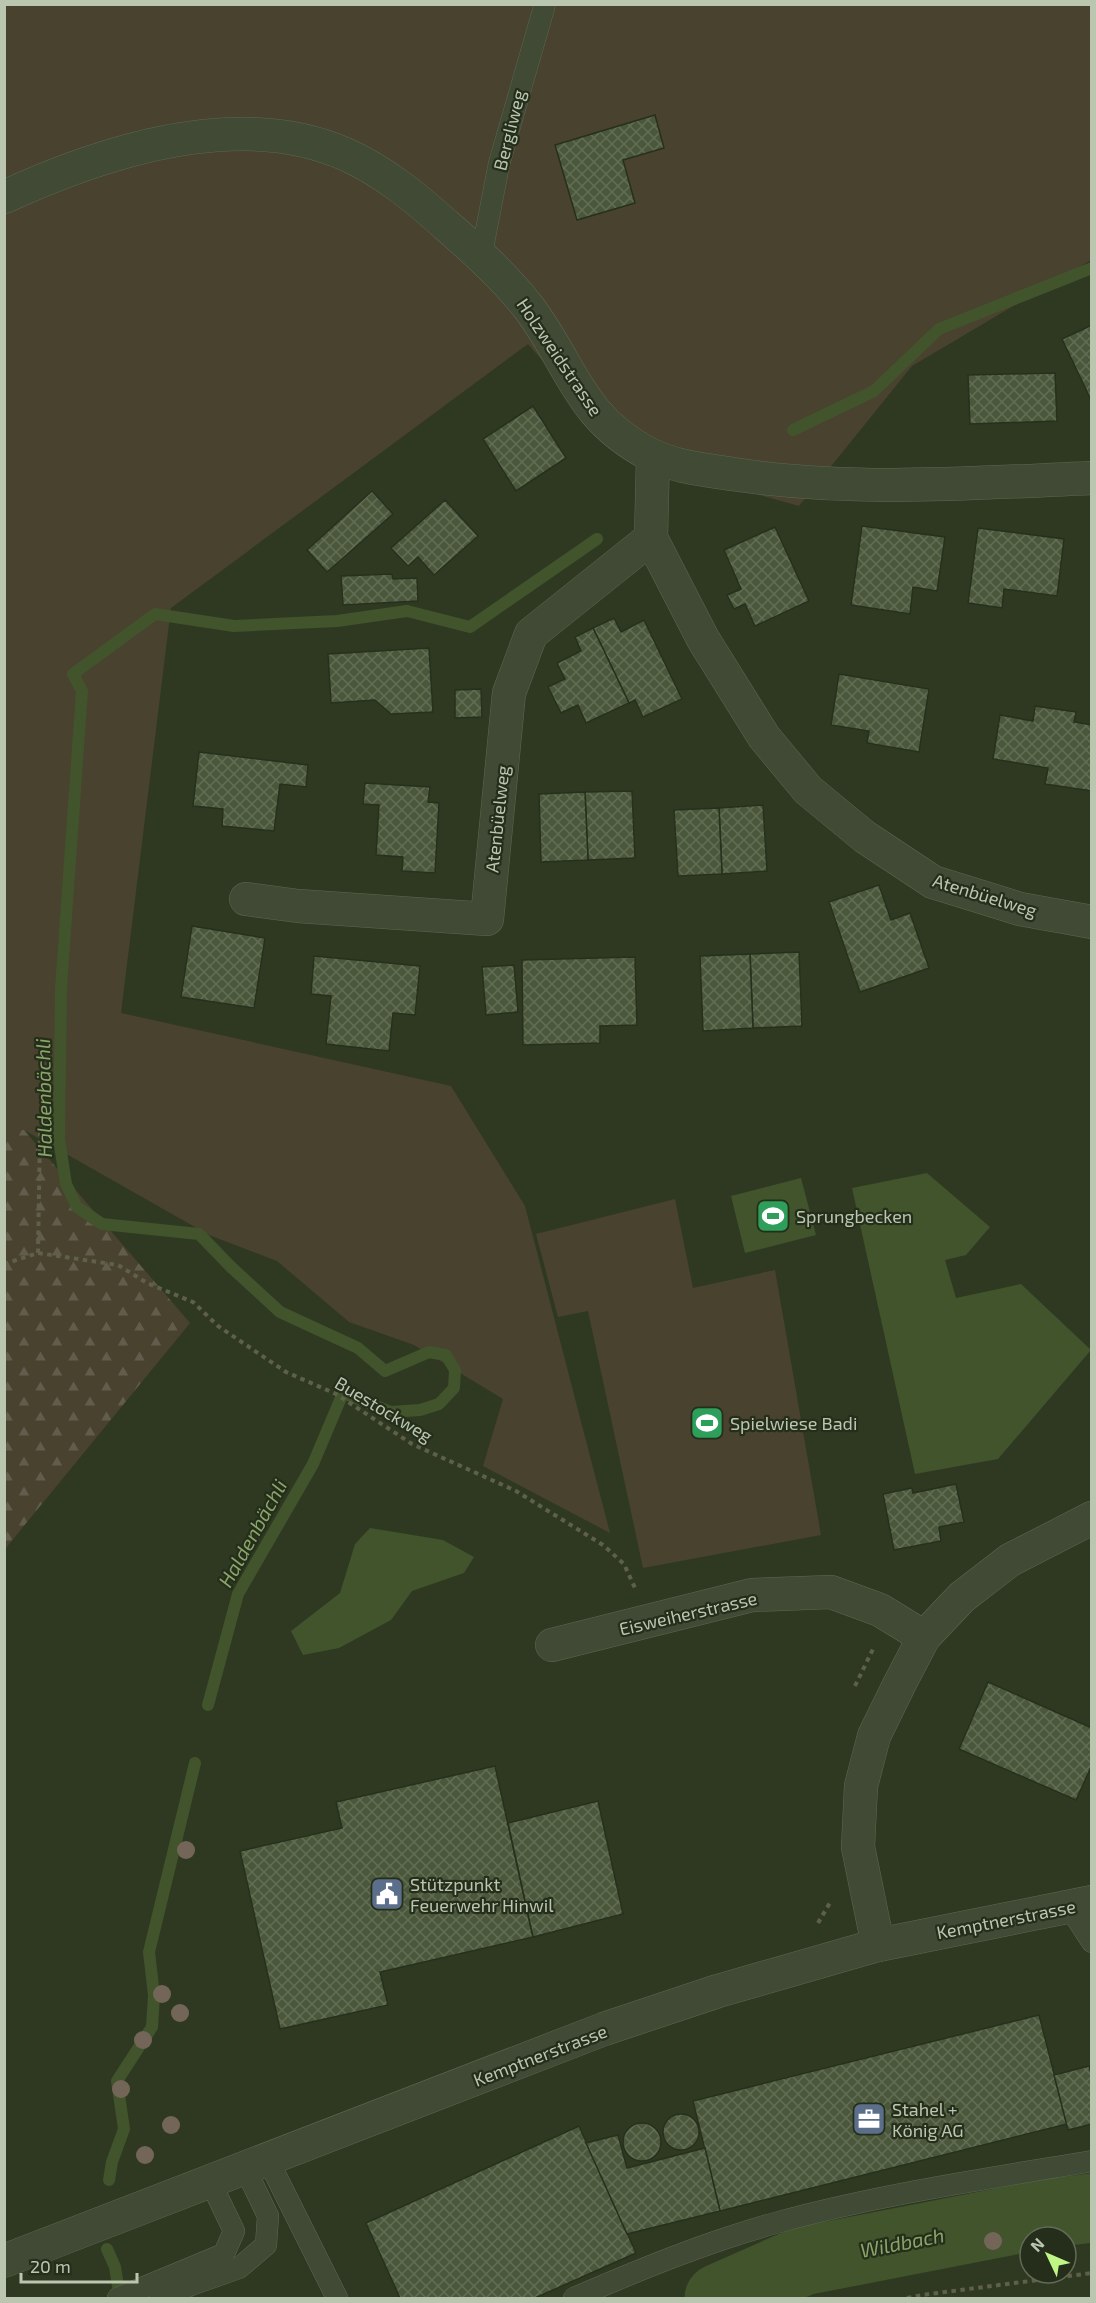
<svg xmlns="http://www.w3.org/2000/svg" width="1096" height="2303" font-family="'Exo 2',sans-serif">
<defs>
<pattern id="forest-firs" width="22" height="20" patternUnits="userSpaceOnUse" patternTransform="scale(1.5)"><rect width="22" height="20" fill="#49422f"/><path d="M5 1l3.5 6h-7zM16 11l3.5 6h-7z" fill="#615c4b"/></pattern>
<pattern id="building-cross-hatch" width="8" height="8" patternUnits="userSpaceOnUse" patternTransform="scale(1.5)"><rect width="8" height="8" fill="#4a573b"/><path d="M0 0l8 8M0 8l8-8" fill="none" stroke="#626e55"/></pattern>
</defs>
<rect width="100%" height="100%" fill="#2f3922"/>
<g fill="#49422f">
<polygon points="5,5 1091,5 1091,260 912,366 799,506 627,458 528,344 171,608 121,1013 451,1086 525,1206 610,1533 483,1466 503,1399 414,1345 349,1322 277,1261 209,1235 24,1130 5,1130"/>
<polygon points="675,1199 693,1288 775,1270 821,1535 643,1568 588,1311 558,1317 536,1234"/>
</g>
<polygon fill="url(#forest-firs)" points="4,1130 24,1130 190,1323 5,1549"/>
<g fill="#41542c">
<polygon points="927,1173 990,1227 966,1255 945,1260 956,1298 1021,1284 1091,1350 998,1459 915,1474 852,1188"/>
<polygon points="801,1178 816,1235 745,1253 731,1196"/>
<polygon points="370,1528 443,1540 474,1557 464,1573 412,1591 391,1620 339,1648 303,1655 291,1631 340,1593 355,1544"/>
</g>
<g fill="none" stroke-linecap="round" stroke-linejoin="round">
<g stroke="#41542c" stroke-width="12">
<polyline points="793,430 874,391 939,329 1092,268"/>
<polyline points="208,1705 238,1594 313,1464 343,1393 391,1412 420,1410 439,1404 454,1388 455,1370 446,1355 429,1352 385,1371 358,1348 280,1312 231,1267 199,1234 102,1224 77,1207 66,1184 59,1139 61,988 82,691 73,674 155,614 234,626 337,621 407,611 470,627 597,539"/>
<polyline points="109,2180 112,2162 124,2129 117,2081 152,2027 154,1995 149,1952 195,1763"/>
<polyline points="107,2249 115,2267 118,2286"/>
</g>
<polyline stroke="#41542c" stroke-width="69" points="719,2298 803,2261 1044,2214 1092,2208"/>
</g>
<g fill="url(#building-cross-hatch)" stroke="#27301d" stroke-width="1.5">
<polygon points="655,115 664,148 623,160 635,203 577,220 555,145"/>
<polygon points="1092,325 1092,402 1062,339"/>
<polygon points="1055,373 1057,421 970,424 968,375"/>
<polygon points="533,406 566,458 516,491 483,439"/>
<polygon points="372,491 393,514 327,572 307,550"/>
<polygon points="445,500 478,536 434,575 418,557 408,566 391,548"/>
<polygon points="862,526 945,537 937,591 913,587 910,614 851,605"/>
<polygon points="775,527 809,601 755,626 745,604 734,609 727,595 741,589 724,550"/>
<polygon points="978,528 1064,539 1057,596 1004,589 1002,608 968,603"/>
<polygon points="392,574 393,579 417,578 418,601 343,605 341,576"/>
<polygon points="614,618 621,632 644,620 682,699 643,717 635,700 629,703 593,628"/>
<polygon points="593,628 629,703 586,723 578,705 561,713 548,687 565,679 557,663 581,651 575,637"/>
<polygon points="429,648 433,712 391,714 375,700 331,703 328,654"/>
<polygon points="839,674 929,689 919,752 867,743 869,731 831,725"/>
<polygon points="481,689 482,717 455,718 455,690"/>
<polygon points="1035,706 1076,712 1074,722 1092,725 1092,791 1045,784 1048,768 993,759 1000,715 1033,721"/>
<polygon points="199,752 308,765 306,787 280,784 274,831 222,826 223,809 193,806"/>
<polygon points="365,783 430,787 428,802 439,803 435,873 402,871 403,857 376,855 379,805 363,804"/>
<polygon points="632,791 635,858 588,860 585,792"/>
<polygon points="585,792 588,860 541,862 539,794"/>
<polygon points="763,805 767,871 722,874 719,808"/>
<polygon points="719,808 722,874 678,876 674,810"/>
<polygon points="879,885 891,920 910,913 929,968 860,992 829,902"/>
<polygon points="192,926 265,938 254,1008 181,997"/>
<polygon points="799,952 802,1026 753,1028 750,954"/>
<polygon points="750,954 753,1028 703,1031 700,956"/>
<polygon points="314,956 420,966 415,1015 393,1013 389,1051 326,1044 331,996 311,994"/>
<polygon points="635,957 637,1025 600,1026 600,1043 523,1045 522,960"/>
<polygon points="514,965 518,1012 486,1015 482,967"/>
<polygon points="956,1484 964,1522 939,1527 941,1541 894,1550 883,1494 912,1488 913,1493"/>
<polygon points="988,1682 1092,1728 1092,1765 1076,1800 959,1749"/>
<polygon points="495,1766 533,1937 380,1972 388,2005 280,2029 240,1851 342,1828 336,1802"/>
<polygon points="598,1801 623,1914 533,1937 508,1823"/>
<polygon points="1039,2015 1067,2124 720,2211 693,2101"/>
<polygon points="1089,2066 1092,2076 1092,2124 1068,2130 1054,2075"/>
<circle cx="681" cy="2132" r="18"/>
<circle cx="642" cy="2142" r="19"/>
<polygon points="579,2126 636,2253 535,2298 400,2298 366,2223"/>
<polygon points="618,2135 627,2168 705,2148 720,2211 627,2234 586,2143"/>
</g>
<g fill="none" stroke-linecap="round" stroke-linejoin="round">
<defs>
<g id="service">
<polyline points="481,257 499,164 545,4"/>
<polyline points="1068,1905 1092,1942"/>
<polyline points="268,2160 337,2298"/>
<polyline points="118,2298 224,2254 234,2231 210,2181"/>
<polyline points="160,2298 191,2285 239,2268 266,2245 268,2216 245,2168"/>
<path d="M574,2298C641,2269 709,2241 779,2222C881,2194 987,2179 1092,2161"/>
</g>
<g id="minor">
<path d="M4,197C104,151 238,107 345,154C383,171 415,197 446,225C475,250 505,277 529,308C572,365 578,417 649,454C677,468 708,470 739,475C856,492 974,483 1092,478"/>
<polyline points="653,456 651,538 703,639 764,737 808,790 865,837 933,882 1020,909 1092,922"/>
<polyline points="246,899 298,906 487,919 509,693 531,634 651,538"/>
<polyline points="552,1645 752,1595 831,1592 880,1610 924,1637"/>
<polyline points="878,1945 858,1847 861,1786 874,1736 899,1685 924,1637 962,1597 1010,1560 1092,1518"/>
</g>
<polyline id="tertiary" points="4,2261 604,2029 718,1991 878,1945 1092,1902"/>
</defs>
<use href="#service" stroke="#5e6753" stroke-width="22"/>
<use href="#minor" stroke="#5e6753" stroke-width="34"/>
<use href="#tertiary" stroke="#5e6753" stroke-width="34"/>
<g stroke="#5f604a" stroke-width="4" stroke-dasharray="4.5 4.5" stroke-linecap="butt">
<polyline points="38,1253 40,1132"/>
<polyline points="4,1264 38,1253 118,1265 147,1283 193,1302 218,1326 286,1372 336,1394 412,1444 516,1491 603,1545 624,1564 635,1588"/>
<polyline points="855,1686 873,1649"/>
<polyline points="818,1923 831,1901"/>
<polyline points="907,2298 922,2295 1092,2273"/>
</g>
<use href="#service" stroke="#404a35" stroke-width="21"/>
<use href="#minor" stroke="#404a35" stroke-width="33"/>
<use href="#tertiary" stroke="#404a35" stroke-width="33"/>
</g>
<g fill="#736659">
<circle cx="186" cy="1850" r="9"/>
<circle cx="162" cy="1994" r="9"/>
<circle cx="180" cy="2013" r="9"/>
<circle cx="143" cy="2040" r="9"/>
<circle cx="121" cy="2089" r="9"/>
<circle cx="171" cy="2125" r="9"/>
<circle cx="145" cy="2155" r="9"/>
<circle cx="993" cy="2241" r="9"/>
</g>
<defs>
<symbol id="stadium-square" viewBox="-11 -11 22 22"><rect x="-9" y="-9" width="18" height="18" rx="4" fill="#2e9e5b" stroke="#252e1b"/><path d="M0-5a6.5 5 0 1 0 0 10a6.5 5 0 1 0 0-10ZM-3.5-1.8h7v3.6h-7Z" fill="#fff"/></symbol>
<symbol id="civic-square" viewBox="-11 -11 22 22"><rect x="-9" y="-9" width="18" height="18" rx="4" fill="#5c6f8a" stroke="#252e1b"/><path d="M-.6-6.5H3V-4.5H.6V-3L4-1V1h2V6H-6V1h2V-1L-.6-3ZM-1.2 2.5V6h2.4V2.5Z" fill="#fff"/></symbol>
<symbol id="office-square" viewBox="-11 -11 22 22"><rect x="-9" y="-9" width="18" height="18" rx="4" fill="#5c6f8a" stroke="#252e1b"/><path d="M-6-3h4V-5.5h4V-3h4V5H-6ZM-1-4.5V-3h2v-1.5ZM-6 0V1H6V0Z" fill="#fff"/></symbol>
</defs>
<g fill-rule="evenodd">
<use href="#stadium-square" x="754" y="1197" width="38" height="38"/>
<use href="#stadium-square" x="688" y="1404" width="38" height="38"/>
<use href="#civic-square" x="368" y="1875" width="38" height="38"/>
<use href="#office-square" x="850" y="2100" width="38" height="38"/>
</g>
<g text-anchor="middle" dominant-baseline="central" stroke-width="4.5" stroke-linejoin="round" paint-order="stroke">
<g font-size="18" fill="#bbc6b0" stroke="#252e1b">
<text transform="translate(509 130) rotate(-76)">Bergliweg</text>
<text transform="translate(560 357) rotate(56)">Holzweidstrasse</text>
<text transform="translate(497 819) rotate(-84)">Atenbüelweg</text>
<text transform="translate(985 895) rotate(17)">Atenbüelweg</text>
<text transform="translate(384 1409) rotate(31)">Buestockweg</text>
<text transform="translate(688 1613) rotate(-13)">Eisweiherstrasse</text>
<text transform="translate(1006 1919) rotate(-11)">Kemptnerstrasse</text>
<text transform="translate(540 2055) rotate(-21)">Kemptnerstrasse</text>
</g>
<g font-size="18" fill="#bbc6b0" stroke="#252e1b" text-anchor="start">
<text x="796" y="1216">Sprungbecken</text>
<text x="730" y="1423">Spielwiese Badi</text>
<text x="410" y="1884">Stützpunkt<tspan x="410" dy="21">Feuerwehr Hinwil</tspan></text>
<text x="892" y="2109">Stahel +<tspan x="892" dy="21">König AG</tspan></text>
</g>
<g font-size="20" font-style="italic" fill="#8aa569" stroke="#252e1b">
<text transform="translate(43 1098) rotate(-91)">Haldenbächli</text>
<text transform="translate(252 1533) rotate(-61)">Haldenbächli</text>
<text transform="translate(902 2242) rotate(-11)">Wildbach</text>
</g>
</g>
<rect width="1096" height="2303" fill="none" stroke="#bbc6b0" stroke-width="12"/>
<g transform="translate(1048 2255) rotate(314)"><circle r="28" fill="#252e1b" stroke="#616b57" stroke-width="1.5"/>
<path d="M0-4.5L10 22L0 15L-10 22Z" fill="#bff685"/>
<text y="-9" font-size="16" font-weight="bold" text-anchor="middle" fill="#bbc6b0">N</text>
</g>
<path d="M21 2273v9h116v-9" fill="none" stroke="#bbc6b0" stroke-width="3"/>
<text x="30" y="2273" font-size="18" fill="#bbc6b0" stroke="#252e1b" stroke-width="4.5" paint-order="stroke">20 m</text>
</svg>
